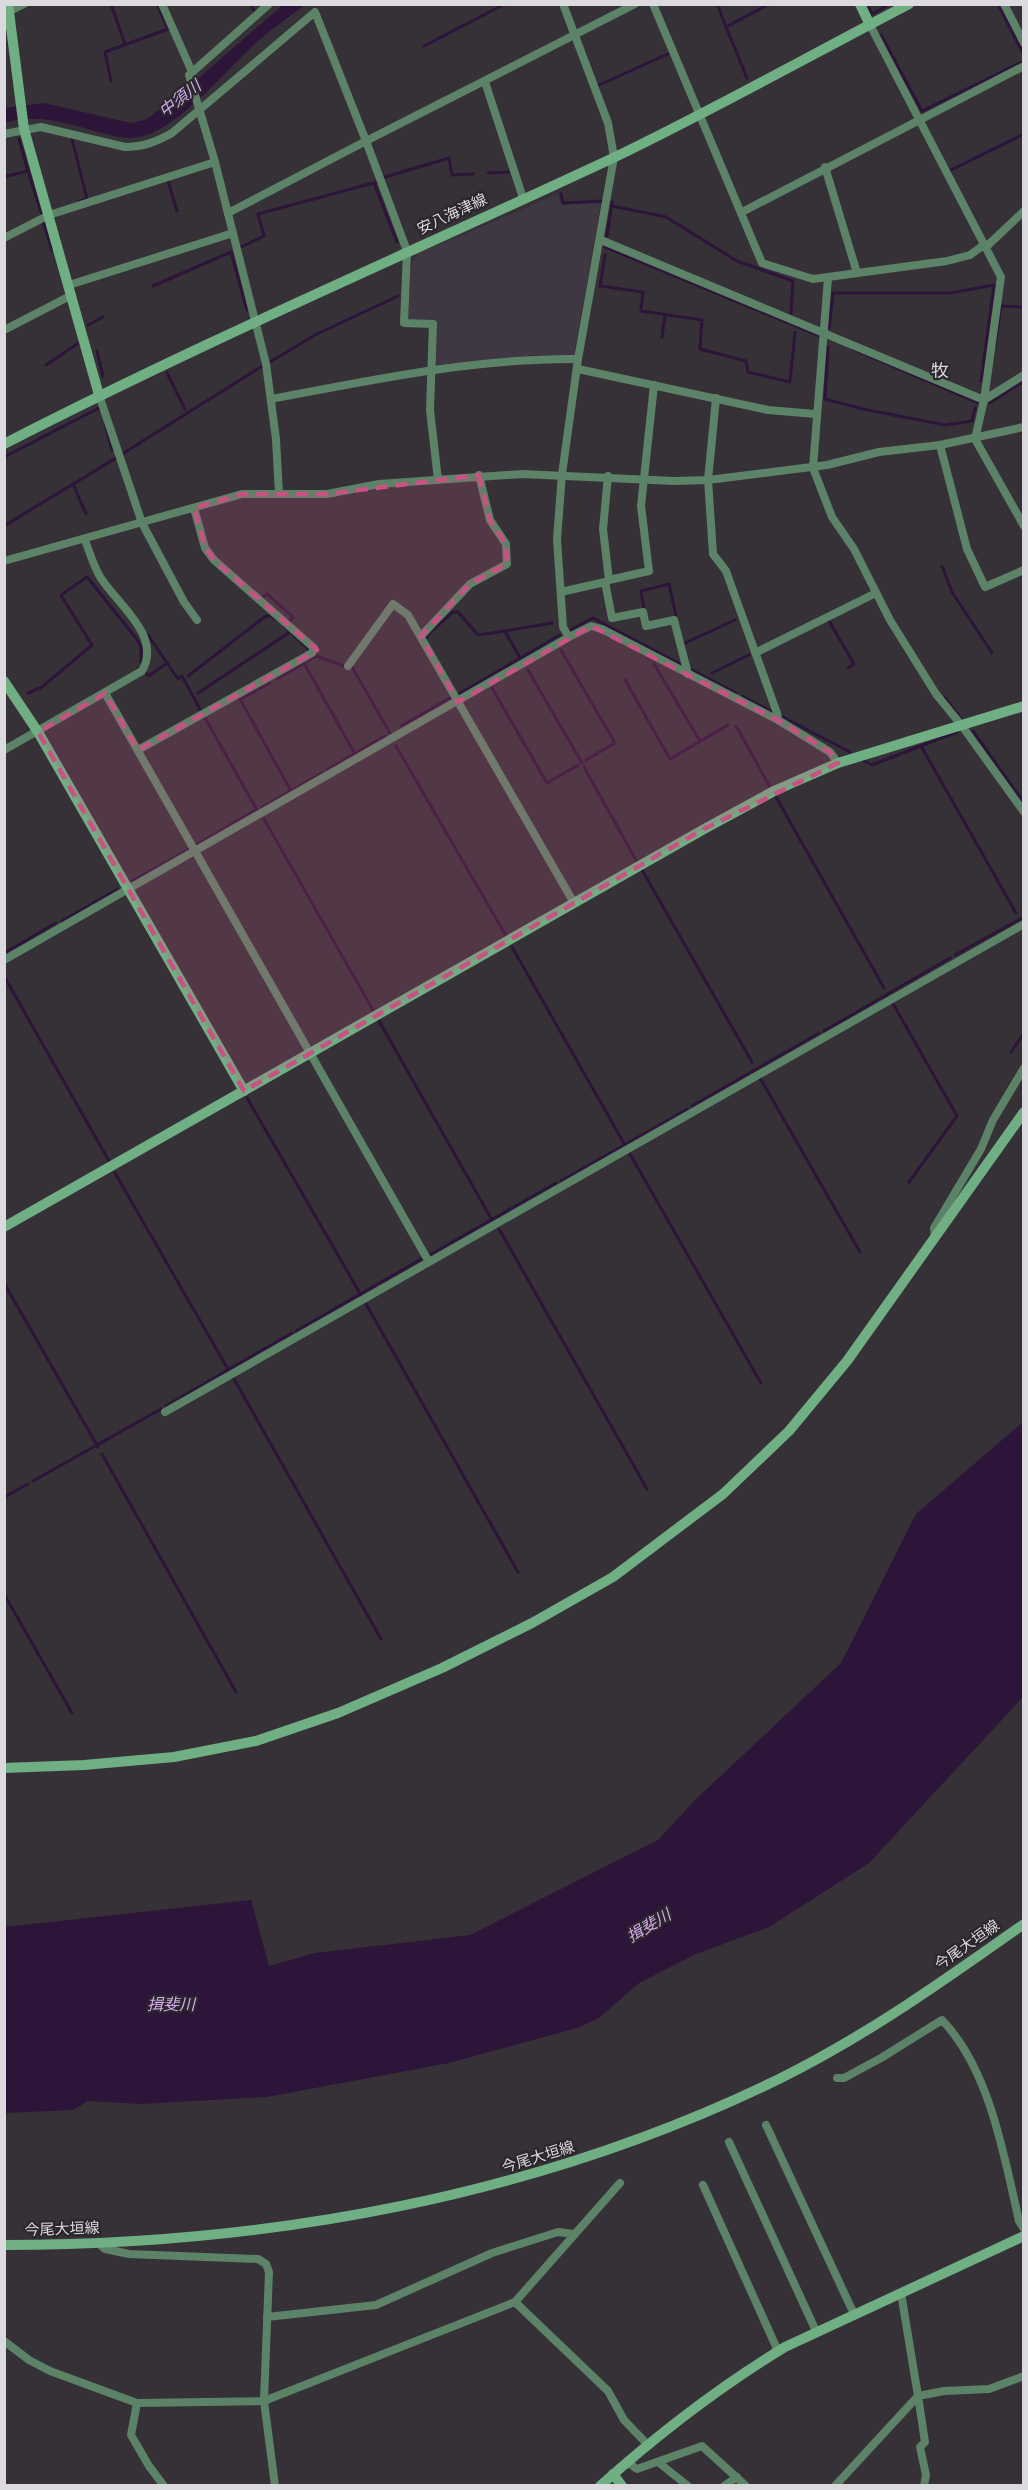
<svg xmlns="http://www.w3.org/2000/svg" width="1028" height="2490" font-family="'Nunito Sans','Noto Sans JP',sans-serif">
<rect width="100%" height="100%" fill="#353137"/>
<polygon fill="#3f3843" points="558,194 561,205 601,203 574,354 572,357 535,355 436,366 434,364 436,321 411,320 408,317 410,274 412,262 416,260 417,254"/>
<g fill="#2d1439">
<path d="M283,5H305C289,17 273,28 258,41C227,69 174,135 134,138C122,139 110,135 98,132C67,123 36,113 5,123V108L44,103L131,123L147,119L187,88Z"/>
<polygon points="1023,1422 1023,1697 869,1863 769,1927 696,1954 639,1983 599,2018 577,2028 449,2063 267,2097 141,2104 88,2101 73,2110 5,2113 5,1927 251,1900 269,1966 315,1953 470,1935 658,1840 695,1800 841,1663 916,1514"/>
</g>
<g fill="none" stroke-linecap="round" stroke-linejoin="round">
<g stroke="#2d1439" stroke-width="3">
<polyline points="111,4 125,44"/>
<polyline points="251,4 254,11"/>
<polyline points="717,4 726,27"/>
<polyline points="867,4 872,14 890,4"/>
<polyline points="998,4 1024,55"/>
<polyline points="881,35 922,111 1024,61"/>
<polyline points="424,46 505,4"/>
<polyline points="747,78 726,27 769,4"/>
<polyline points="111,81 105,52 168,29 157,4"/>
<polyline points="597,86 670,53"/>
<polyline points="72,139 87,199 79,201"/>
<polyline points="951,170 1024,134"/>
<polyline points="28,171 42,215"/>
<polyline points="488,173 510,172"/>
<polyline points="4,177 28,171 19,139"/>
<polyline points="385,177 449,158 452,175 473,174"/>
<polyline points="168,181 177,211"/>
<polyline points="374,183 397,242"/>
<polyline points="561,194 563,203 602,201"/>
<polyline points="612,206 666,217 737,261 793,281 791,314"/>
<polyline points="43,222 52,250"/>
<polyline points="607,236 612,202"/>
<polyline points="241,247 264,236 258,214 377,182"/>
<polyline points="605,247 820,336"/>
<polyline points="605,255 600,286 643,292 641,311 702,320 700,349 746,361 748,372 790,382 795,332"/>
<polyline points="153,286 231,252 247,310"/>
<polyline points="88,325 103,317"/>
<polyline points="829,328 833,293 950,293 994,285 981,381"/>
<polyline points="662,337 665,315"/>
<polyline points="995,346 1001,306 1024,307"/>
<polyline points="828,347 825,399 863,409 945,425 972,421 975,408"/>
<polyline points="853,349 979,403"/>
<polyline points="97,351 103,376"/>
<polyline points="270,362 315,335 398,296"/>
<polyline points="46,365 80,342"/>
<polyline points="167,373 185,409"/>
<polyline points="989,403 1024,381"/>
<polyline points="105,423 112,450"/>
<polyline points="122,454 264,365"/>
<polyline points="4,457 99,408 101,410"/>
<polyline points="73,484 86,514"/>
<polyline points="4,526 116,458"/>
<polyline points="942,566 952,592 992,653"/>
<polyline points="263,597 267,594 293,617 290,621"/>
<polyline points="644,609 641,591 669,584 676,616"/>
<polyline points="829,621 854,664 848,668"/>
<polyline points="283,625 308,649"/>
<polyline points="570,630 593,618 682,665"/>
<polyline points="505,631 552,623"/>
<polyline points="148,635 178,679 182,676 201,711"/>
<polyline points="427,638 428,634 453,612 458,612 478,635 505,631 520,658"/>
<polyline points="685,643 735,620"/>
<polyline points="561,650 615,743 586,760"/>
<polyline points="304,663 355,754"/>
<polyline points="654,664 700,741"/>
<polyline points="352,667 390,733"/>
<polyline points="690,669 736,693"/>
<polyline points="528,670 582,763"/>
<polyline points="146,673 149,676 167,663"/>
<polyline points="712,673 751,654"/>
<polyline points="188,676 266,616 272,616 276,619"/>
<polyline points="277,679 316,656 344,666"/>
<polyline points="625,680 670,759 728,725"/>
<polyline points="270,683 240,699 291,791"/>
<polyline points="492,688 547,783 578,765"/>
<polyline points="28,693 42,687 92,645 61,595 87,577 136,638 141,647 141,662"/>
<polyline points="198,693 290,632"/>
<polyline points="457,695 560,635"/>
<polyline points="742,696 774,713"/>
<polyline points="945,698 961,719"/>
<polyline points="783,717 850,752"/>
<polyline points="205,718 257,810"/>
<polyline points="401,726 452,697"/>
<polyline points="736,726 770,787"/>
<polyline points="973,731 1024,803"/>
<polyline points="396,746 505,934"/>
<polyline points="921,746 1016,913"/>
<polyline points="863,760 872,765 957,732"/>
<polyline points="584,767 636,860"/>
<polyline points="327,770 385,736"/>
<polyline points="776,797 884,988"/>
<polyline points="261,808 322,773"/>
<polyline points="264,819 373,1010"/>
<polyline points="196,845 256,810"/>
<polyline points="642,870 752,1062"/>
<polyline points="132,881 188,850"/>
<polyline points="62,921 118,889"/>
<polyline points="512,947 625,1145"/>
<polyline points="4,953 56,923"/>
<polyline points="955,955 1024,917"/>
<polyline points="4,976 109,1161"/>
<polyline points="892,1002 957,1116 909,1182"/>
<polyline points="379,1021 492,1220"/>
<polyline points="824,1031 950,958"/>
<polyline points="1011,1052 1024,1033"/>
<polyline points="760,1078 860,1252"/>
<polyline points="247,1098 361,1295"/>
<polyline points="692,1106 819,1033"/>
<polyline points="630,1154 761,1383"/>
<polyline points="115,1173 229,1371"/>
<polyline points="561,1181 688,1109"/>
<polyline points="499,1229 647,1489"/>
<polyline points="428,1256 556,1183"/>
<polyline points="4,1283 98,1447"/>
<polyline points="366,1304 518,1572"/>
<polyline points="296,1331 423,1258"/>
<polyline points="234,1379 381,1639"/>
<polyline points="166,1406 292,1333"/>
<polyline points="102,1454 236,1692"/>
<polyline points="33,1481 161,1409"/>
<polyline points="4,1497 28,1484"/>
<polyline points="4,1594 72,1713"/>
</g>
<g stroke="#5c8267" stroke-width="8">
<polyline points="162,4 192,72"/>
<polyline points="269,4 189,75 215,162 266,364 276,439 279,494"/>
<polyline points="563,4 608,123 614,157 578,359 562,474 557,539 563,627 569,637"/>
<polyline points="653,4 762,263 813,279 947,261 970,255 985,244"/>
<polyline points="1004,4 1024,43"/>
<polyline points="10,11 24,4"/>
<polyline points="870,25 1001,277 984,400 975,439 1024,526"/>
<polyline points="485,82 523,198"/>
<path d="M4,134L41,127L125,147C143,147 156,142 172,133L315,12L366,141L228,213"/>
<polyline points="825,167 857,273"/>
<polyline points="742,212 1024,66"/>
<polyline points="4,238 49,215 215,162"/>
<polyline points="601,240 984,400 1024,375"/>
<polyline points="986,247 1024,211"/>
<polyline points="828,278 813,468 832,517 854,549 890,620 936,694 962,726 1024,812"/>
<polyline points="69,285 233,233"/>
<polyline points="4,330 72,295"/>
<polyline points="578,369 768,410 815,414"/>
<polyline points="99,395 142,523 184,602 197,620"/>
<polyline points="716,398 708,480 713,554 726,571 777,713 778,720"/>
<path d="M271,399C372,380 475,358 578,359"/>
<polyline points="940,445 967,549 985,587 1024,570"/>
<polyline points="438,480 430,410 433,324 404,323 407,251 366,141 635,4"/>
<polyline points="4,561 242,494 327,494 379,484 522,474 674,481 708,480 827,465 879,452 940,445 1024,427"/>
<polyline points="609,580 649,571 641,506 654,385"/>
<polyline points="607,582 609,580 603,529 608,476"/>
<polyline points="561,592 605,582 612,618 643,612 646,626 674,620 688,674"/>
<polyline points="421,636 470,584 507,564 506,544 490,520 479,475"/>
<polyline points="755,653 876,593"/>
<polyline points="348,666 393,604 408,615 574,903"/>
<polyline points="105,693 429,1262"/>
<path d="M4,750L142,671C163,635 115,603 99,575C93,564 89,551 85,540"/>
<polyline points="138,750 312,653 314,648 214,560 205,548 194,508"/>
<polyline points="4,960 569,637 591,626 602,629 778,720 830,752 838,763"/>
<polyline points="935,1237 934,1228 981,1149 993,1120 1024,1068"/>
<polyline points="165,1412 1024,924"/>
<path d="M837,2078H844L881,2058L942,2020C990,2070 1004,2156 1019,2221L1024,2229"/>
<polyline points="766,2125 854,2314"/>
<polyline points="729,2142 816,2331"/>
<polyline points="703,2185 778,2351"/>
<polyline points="98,2243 105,2249 129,2254 258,2259 266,2264 269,2272 264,2401 275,2486"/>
<polyline points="515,2302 608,2391 624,2420 648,2445"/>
<polyline points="267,2317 376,2305 492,2253 558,2232 574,2234"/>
<polyline points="4,2341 29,2360 50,2371 137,2403 264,2401 515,2302 620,2183"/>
<polyline points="137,2403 131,2435 149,2466 164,2486"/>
<polyline points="627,2462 637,2469 702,2446 746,2486"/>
<polyline points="658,2462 688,2486"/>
<polyline points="724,2486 737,2477"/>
<polyline points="835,2486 918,2396 901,2293"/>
<polyline points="924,2486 926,2475 920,2447 925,2442 918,2396 944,2391 989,2389 1024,2376"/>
</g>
<g stroke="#70af84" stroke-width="10">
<polyline points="8,4 24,129 99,395"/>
<polyline points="860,4 870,25"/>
<path d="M4,444C204,341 410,253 613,158C713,110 811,55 909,4"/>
<polyline points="4,681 38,732 244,1091"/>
<polyline points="4,1227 706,828 774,791 838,763 1024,706"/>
<polyline points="4,1768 84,1765 174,1757 256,1741 338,1713 442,1668 532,1623 613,1577 723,1494 789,1431 847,1361 1024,1112"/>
<path d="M4,2245C270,2245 539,2196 779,2079C866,2036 945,1980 1024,1924"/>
<polyline points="613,2474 622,2486"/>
<path d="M600,2486C657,2435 719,2387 785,2347L1024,2236"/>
</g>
</g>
<path fill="#ca5282" fill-opacity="0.2" stroke="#ca5282" stroke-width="4.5" stroke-dasharray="12 8" stroke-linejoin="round" d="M479,475L490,520L506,544L507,564L470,584L421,636L458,702L591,626L778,720L830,752L838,763L706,828L244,1091L38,732L105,693L138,750L317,650L214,560L205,548L194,508L242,494H327Z"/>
<g text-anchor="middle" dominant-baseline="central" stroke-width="4.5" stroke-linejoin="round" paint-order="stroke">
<g font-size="15" fill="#dcdade" stroke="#2b272d">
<text transform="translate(452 214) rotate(-25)">安八海津線</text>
<text transform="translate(967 1945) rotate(-35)">今尾大垣線</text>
<text transform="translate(538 2157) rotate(-17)">今尾大垣線</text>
<text transform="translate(62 2229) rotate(-2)">今尾大垣線</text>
</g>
<g font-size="16" font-style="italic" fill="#d6aaed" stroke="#2b272d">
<text transform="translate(180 99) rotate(-38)">中須川</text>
<text transform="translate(649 1926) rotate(-31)">揖斐川</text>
<text x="171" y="2005">揖斐川</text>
</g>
<g font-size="18" fill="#dcdade" stroke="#2b272d">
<text x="940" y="371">牧</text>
</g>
</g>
<rect width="1028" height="2490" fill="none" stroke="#dcdade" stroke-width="12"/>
</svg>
